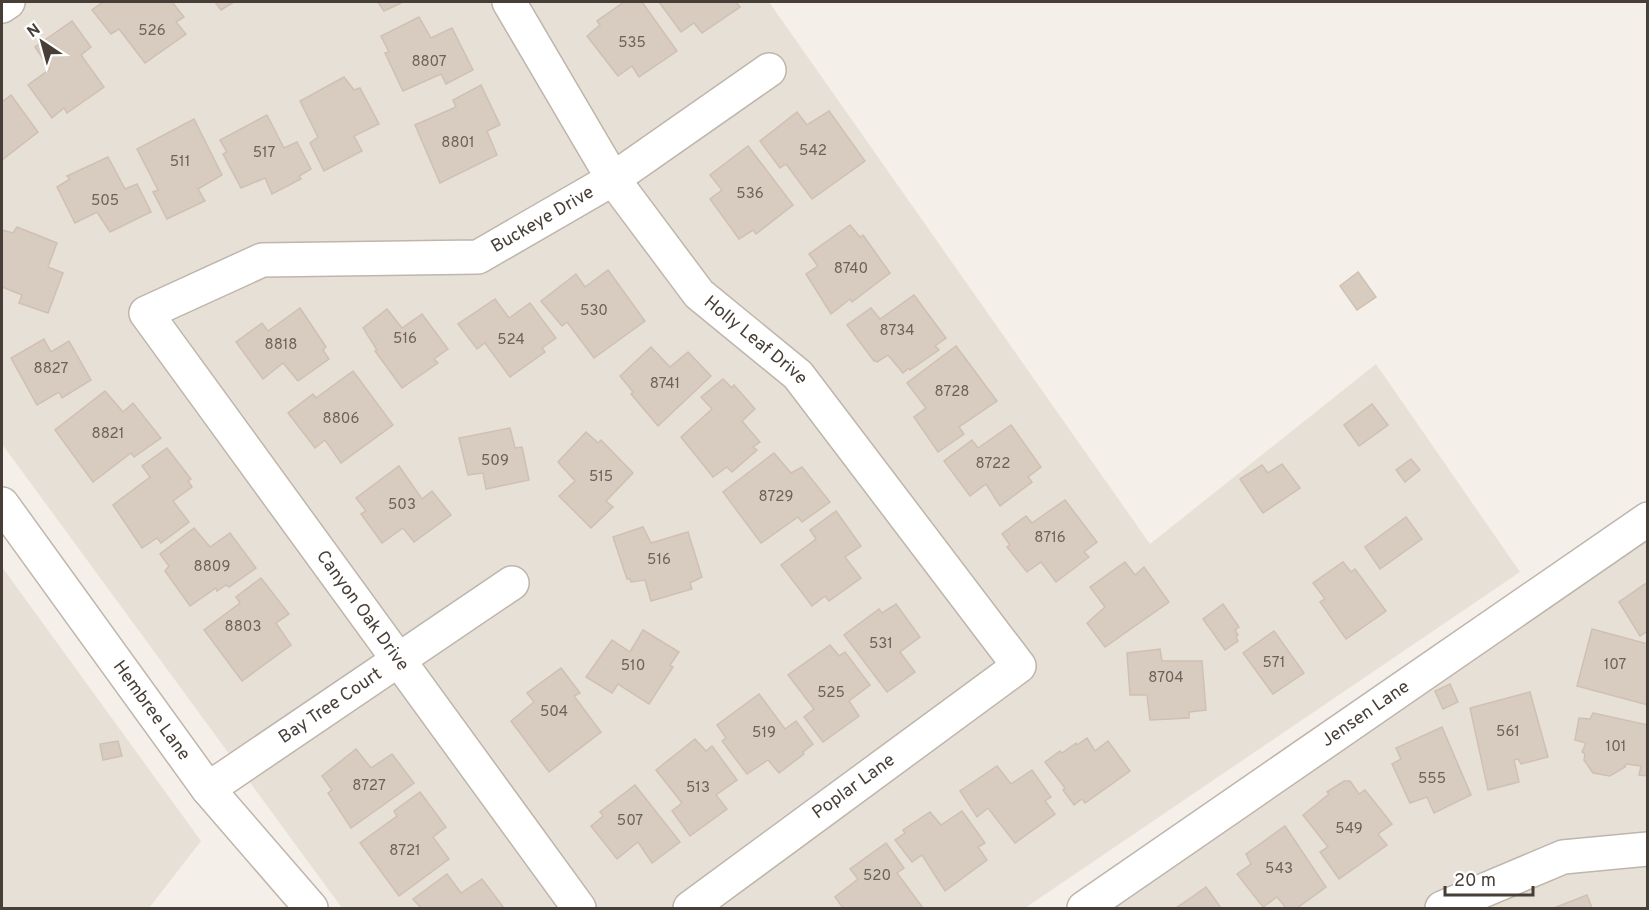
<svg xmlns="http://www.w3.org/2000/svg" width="1649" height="910" font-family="Overpass,sans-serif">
<rect width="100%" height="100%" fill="#f4efe8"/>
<g fill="#e7e0d6">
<polygon points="2,2 769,2 1150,544 1376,364 1520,572 1025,908 342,908 2,444"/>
<polygon points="1647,525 1647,908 1109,908"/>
<polygon points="2,567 201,841 149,908 2,908"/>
</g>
<g fill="#d8ccc0" stroke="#d0c0b1" stroke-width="1.5">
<polygon points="103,2 172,2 184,17 176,22 186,34 145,63 119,29 111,34 92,10"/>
<polygon points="215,2 234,2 221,10"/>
<polygon points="378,2 403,2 384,11"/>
<polygon points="624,2 642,2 677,51 639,77 632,66 618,76 587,36 600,25 597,21"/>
<polygon points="659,2 736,2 740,7 702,33 694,23 681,32"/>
<polygon points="419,17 431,38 452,28 473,70 446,84 441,74 403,91 385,53 389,52 381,36"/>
<polygon points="72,21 91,47 81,55 104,87 67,113 64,108 52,118 28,85 50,69 35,47"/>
<polygon points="344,77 354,90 360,88 379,124 354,136 362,151 324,171 310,143 318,137 300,101"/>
<polygon points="481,85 500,125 487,131 497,155 440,183 415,125 456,107 453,100"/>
<polygon points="11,95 38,132 2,160 2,102"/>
<polygon points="829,111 865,161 812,199 786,164 780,168 760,141 797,112 807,125"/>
<polygon points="267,115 284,148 297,142 311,169 299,176 301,179 272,194 265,178 241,188 223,154 227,152 220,140"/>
<polygon points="194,119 222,175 198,189 205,201 167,219 153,192 158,190 137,149"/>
<polygon points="748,146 793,205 756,234 753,230 739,239 710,199 722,190 710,175"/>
<polygon points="108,157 125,189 137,184 151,212 110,232 97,212 75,223 57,187 70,179 67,176"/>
<polygon points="850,225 860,237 863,235 890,273 852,302 850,299 831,314 806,274 818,266 809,254"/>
<polygon points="17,227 57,243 48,267 63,273 48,313 19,303 22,295 2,287 2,230 13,233"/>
<polygon points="608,270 645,321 594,358 567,322 562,326 541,301 576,274 585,287"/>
<polygon points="1358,272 1376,297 1357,310 1340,286"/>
<polygon points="914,295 946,338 935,346 939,350 910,370 909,368 903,373 888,355 877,362 875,360 874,361 847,325 871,308 880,319"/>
<polygon points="495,299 509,318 530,303 556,338 542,348 545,352 510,377 485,343 477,349 458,324"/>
<polygon points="300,308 326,347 323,350 329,359 298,381 283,363 263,379 236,342 262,323 268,331"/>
<polygon points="387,309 402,328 422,314 448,349 434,359 438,363 402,388 375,351 377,350 363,328"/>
<polygon points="44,339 51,352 69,341 91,380 62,398 59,392 37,405 11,358"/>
<polygon points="956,346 997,401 959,427 964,434 938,452 914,417 926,408 907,383"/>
<polygon points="651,347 670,367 688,352 711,376 658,426 631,394 633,392 620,376"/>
<polygon points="353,371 393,425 341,463 325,440 315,448 288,413 313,394 316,398"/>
<polygon points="723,379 732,388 734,385 755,409 742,421 760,442 753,447 757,450 732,472 727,467 713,477 681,437 712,409 701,397"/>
<polygon points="105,391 123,412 133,403 161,438 134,457 131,453 93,482 55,430"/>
<polygon points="1372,404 1388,425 1359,446 1344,425"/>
<polygon points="1011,425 1041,467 1028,477 1032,482 1000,506 986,484 970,496 944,461 972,440 978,448"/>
<polygon points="510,428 515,448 522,447 529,480 486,489 483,473 468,475 459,438"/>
<polygon points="586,432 598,443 601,440 633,473 606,501 613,507 591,528 559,496 575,481 558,462"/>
<polygon points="167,448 191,479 188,481 192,487 173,501 189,522 161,543 157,538 142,548 113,505 150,477 142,466"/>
<polygon points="774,453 791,473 802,467 830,502 802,522 798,517 761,543 723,492"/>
<polygon points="1411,459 1420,470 1405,482 1396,470"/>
<polygon points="1282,464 1300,488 1263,513 1240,479 1262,465 1268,473"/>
<polygon points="399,466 422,499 432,491 451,515 414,542 403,528 382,543 361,514 366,511 356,498"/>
<polygon points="1065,500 1097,542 1084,552 1089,557 1056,582 1041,562 1027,572 1007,547 1010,545 1002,534 1026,516 1032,523"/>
<polygon points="836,511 861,546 845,557 861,578 829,601 825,596 812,606 781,565 816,539 810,530"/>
<polygon points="1406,517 1422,539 1380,569 1365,547"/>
<polygon points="643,527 651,543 688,532 702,577 690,583 692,589 651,601 645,580 631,582 630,579 627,579 613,537"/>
<polygon points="194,528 210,547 230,533 256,568 229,587 226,585 217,591 216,588 190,606 165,571 169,566 160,554"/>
<polygon points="1125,562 1135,575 1144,567 1169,602 1105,647 1087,623 1105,607 1090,587"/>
<polygon points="1343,562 1351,572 1355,569 1386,611 1346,639 1320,602 1325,599 1313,583"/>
<polygon points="261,578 289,614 276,623 291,645 242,681 204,630 240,603 236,597"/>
<polygon points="1648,582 1648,631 1640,636 1619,602"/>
<polygon points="896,604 920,637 900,652 915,672 887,692 844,635 879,609 882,613"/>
<polygon points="1223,604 1239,627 1235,630 1238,635 1236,637 1238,641 1225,650 1203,619"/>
<polygon points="1592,629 1648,644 1648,705 1577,686"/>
<polygon points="643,630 679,652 670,665 673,667 649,704 618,684 612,693 586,677 612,640 630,652"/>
<polygon points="1274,631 1304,673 1273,694 1243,653"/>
<polygon points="830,645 839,656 845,652 870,685 849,701 859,716 823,742 804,717 814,709 788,675"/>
<polygon points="1160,649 1162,661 1202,661 1206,710 1189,712 1189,718 1150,720 1147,695 1130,695 1127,653"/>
<polygon points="561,668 580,693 574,696 601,732 549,772 511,721 534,702 527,693"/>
<polygon points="1450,684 1458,702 1443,709 1435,691"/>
<polygon points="1530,692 1548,757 1521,764 1518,759 1514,760 1519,782 1488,790 1470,708"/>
<polygon points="759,694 785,729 796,721 813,744 803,752 804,754 779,773 768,760 747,774 722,741 726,738 717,725"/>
<polygon points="1593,713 1648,725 1648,776 1639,775 1641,766 1626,764 1625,767 1610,776 1593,773 1584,760 1585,754 1582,752 1586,743 1575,740 1579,718 1590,719"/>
<polygon points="1442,727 1471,795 1434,813 1427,797 1410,803 1392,764 1401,759 1396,748"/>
<polygon points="1087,738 1095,751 1108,741 1130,771 1085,803 1082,799 1074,805 1063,790 1065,788 1045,762 1060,751 1062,753 1076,743 1077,745"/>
<polygon points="695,739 706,751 712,746 737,780 716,795 727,809 690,836 672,811 682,803 656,770"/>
<polygon points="118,741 122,756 103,760 100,744"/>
<polygon points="356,749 371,768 392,754 414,783 351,828 328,793 332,790 322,776"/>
<polygon points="997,766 1011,784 1032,770 1051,797 1045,801 1055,814 1015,843 988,808 977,817 960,791"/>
<polygon points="1344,781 1350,781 1359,794 1365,790 1392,824 1378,834 1387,845 1339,879 1320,852 1328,847 1303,815 1329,794 1327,792"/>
<polygon points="635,785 680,842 652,863 638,842 617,859 591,826 603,816 600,812"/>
<polygon points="420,792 446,827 433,837 449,859 399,896 360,843 397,816 394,811"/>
<polygon points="962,811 985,843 978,847 987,860 945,891 922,855 912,862 895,840 905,833 903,830 930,812 941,825"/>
<polygon points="1285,826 1326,887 1297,908 1286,908 1277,897 1263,907 1237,874 1251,864 1246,854"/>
<polygon points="886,843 904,868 897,873 923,908 843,908 835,897 858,879 850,869"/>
<polygon points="447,874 461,893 482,879 504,908 421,908 413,899"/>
<polygon points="1206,887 1221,908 1176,908 1189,899"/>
<polygon points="1587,895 1592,908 1554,908"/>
</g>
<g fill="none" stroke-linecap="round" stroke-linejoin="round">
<defs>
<g id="minor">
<path id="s1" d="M509,2L613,179L699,294L798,375L1019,666L690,908"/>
<polyline points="2,6 8,2"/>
<path id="s2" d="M2,504L208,789L311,908"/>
<path id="s3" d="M208,789L512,583"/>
<path id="s4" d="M579,908L146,313L262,260L478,257L613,179L769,70"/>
<path id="s5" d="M1084,908L1648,519"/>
<polyline points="1442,908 1563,857 1648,849"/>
</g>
</defs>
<use href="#minor" stroke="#bfb5ab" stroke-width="36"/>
<use href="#minor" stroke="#fff" stroke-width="33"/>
</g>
<g text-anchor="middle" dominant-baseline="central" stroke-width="4.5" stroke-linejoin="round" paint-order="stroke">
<g font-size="15" fill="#6b6259">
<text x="152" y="31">526</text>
<text x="632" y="43">535</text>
<text x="429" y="62">8807</text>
<text x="458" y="143">8801</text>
<text x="813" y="151">542</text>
<text x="264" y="153">517</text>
<text x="180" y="162">511</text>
<text x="750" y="194">536</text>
<text x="105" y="201">505</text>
<text x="851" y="269">8740</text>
<text x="594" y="311">530</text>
<text x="897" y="331">8734</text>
<text x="405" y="339">516</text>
<text x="511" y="340">524</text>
<text x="281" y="345">8818</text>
<text x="51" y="369">8827</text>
<text x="665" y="384">8741</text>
<text x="952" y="392">8728</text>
<text x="341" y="419">8806</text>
<text x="108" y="434">8821</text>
<text x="495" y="461">509</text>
<text x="993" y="464">8722</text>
<text x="601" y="477">515</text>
<text x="776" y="497">8729</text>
<text x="402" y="505">503</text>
<text x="1050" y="538">8716</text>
<text x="659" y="560">516</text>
<text x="212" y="567">8809</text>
<text x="243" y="627">8803</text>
<text x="881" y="644">531</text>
<text x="1274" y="663">571</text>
<text x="1615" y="665">107</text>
<text x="633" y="666">510</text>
<text x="1166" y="678">8704</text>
<text x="831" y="693">525</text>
<text x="554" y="712">504</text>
<text x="1508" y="732">561</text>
<text x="764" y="733">519</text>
<text x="1616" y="747">101</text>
<text x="1432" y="779">555</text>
<text x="369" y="786">8727</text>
<text x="698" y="788">513</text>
<text x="630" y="821">507</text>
<text x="1349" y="829">549</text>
<text x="405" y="851">8721</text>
<text x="1279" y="869">543</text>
<text x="877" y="876">520</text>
</g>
<g font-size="18" fill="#473f37" stroke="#fff">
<text stroke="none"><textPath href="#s4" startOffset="1154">Buckeye Drive</textPath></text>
<text stroke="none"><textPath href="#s1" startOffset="422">Holly Leaf Drive</textPath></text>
<text transform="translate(362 611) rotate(54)">Canyon Oak Drive</text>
<text stroke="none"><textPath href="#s3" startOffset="148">Bay Tree Court</textPath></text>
<text stroke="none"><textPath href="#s2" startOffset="255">Hembree Lane</textPath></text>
<text stroke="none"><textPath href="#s5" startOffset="342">Jensen Lane</textPath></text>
<text transform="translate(854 787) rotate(-36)">Poplar Lane</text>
</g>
</g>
<rect width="1649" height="910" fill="none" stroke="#473f37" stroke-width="6"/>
<g transform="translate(42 42) rotate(324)" stroke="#ffffff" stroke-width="4.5" paint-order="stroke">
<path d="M0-4.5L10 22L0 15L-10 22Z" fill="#473f37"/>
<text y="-9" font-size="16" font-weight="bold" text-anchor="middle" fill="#473f37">N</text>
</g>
<path d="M1445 886v9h88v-9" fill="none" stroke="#473f37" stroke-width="3"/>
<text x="1454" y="886" font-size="18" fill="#473f37" stroke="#ffffff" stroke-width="4.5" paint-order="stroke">20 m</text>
</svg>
